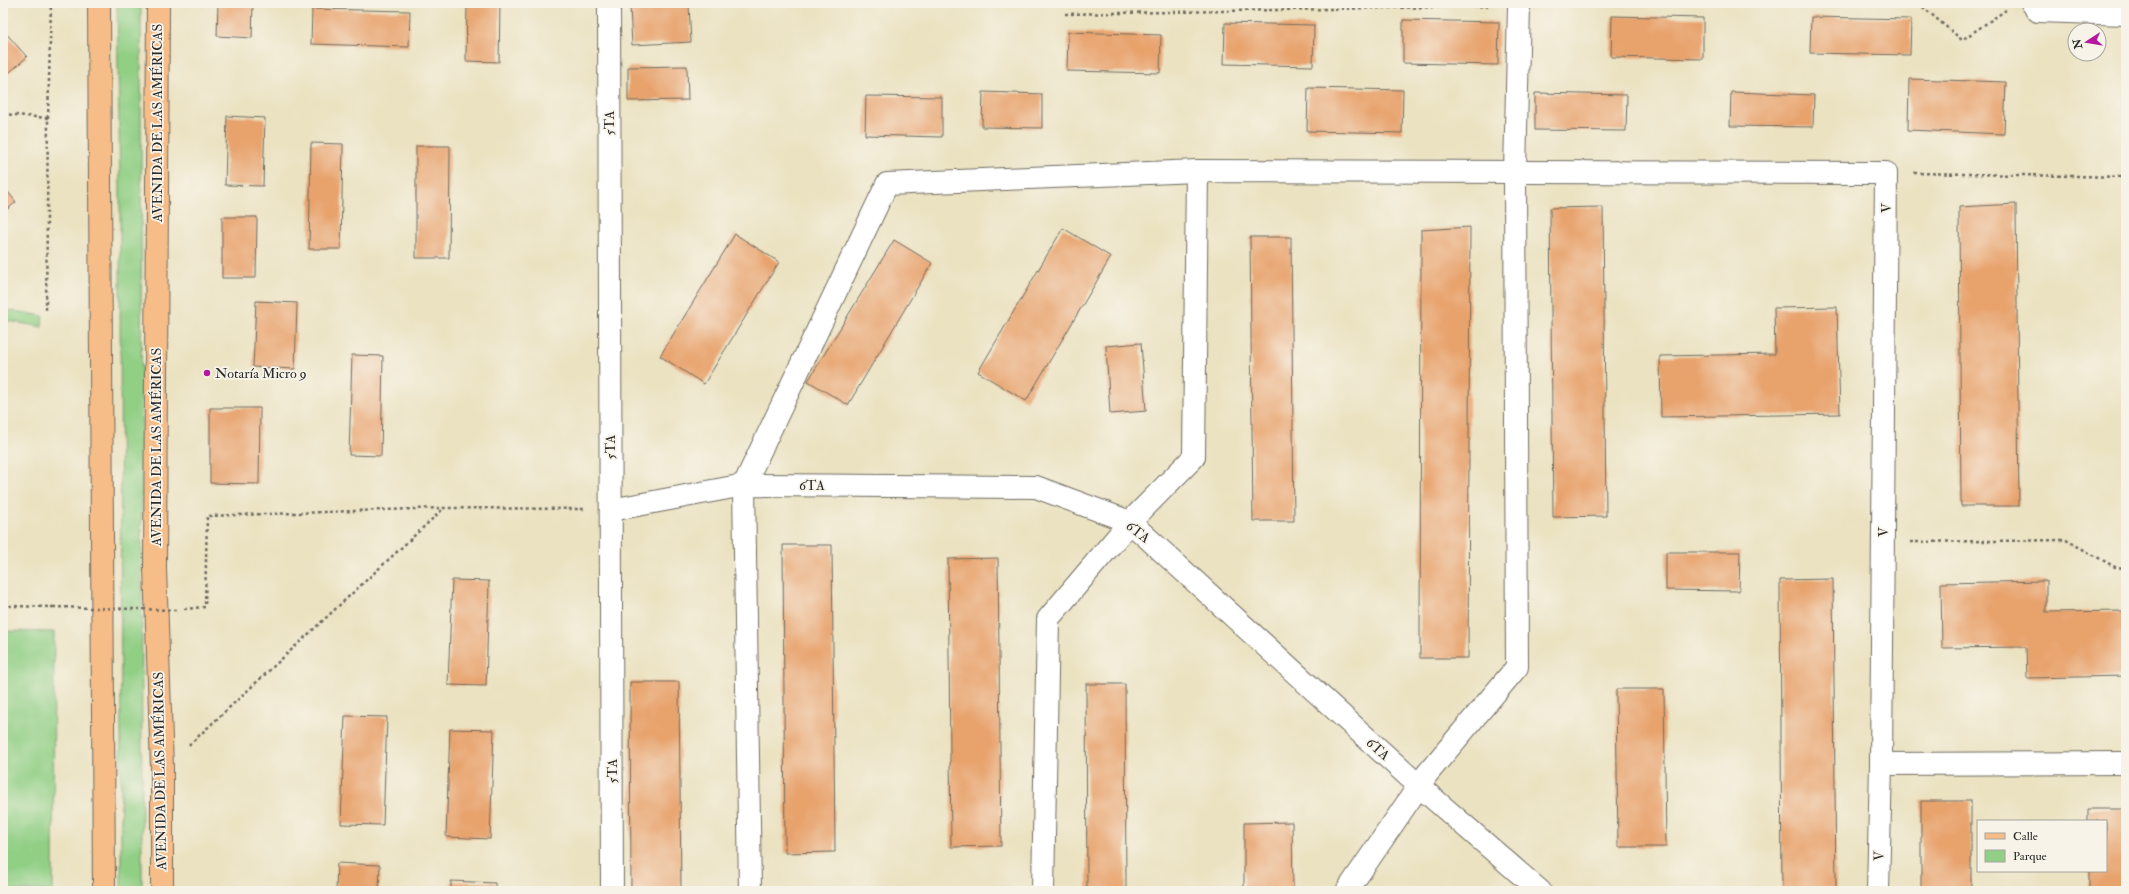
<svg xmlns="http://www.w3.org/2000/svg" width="2129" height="894" font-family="'IM FELL Double Pica',serif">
<rect width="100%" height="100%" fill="#f7f3e8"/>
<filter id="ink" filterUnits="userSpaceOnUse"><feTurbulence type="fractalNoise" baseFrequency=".025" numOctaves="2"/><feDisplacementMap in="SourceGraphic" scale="8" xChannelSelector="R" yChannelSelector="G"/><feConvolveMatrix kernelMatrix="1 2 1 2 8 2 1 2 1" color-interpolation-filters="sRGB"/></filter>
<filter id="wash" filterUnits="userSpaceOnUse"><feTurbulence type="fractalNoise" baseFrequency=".012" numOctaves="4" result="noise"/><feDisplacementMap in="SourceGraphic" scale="16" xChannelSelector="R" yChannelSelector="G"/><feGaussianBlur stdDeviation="0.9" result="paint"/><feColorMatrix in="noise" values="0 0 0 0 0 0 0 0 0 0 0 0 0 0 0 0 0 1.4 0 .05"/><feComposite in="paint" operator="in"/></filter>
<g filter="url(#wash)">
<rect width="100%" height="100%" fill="#ebe2c1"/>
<g fill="#91cf85" stroke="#5e7d58">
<polygon points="117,3 141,3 142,891 121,891 120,190"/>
<polygon points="3,309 43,316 42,327 3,320"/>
<polygon points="3,631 54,632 53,891 3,891"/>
</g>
<g id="blocks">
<g fill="#e8a36d">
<polygon points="218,3 253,3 252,38 217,36"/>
<polygon points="467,3 500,3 499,62 466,61"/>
<polygon points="689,5 691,42 632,45 630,7"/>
<polygon points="312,9 410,11 409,47 311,44"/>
<polygon points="1612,16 1703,18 1703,59 1611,57"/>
<polygon points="1811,17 1911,19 1910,55 1810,53"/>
<polygon points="1403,20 1499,22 1498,65 1403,63"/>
<polygon points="1225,23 1314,25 1313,66 1224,64"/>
<polygon points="3,30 27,57 3,78"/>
<polygon points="1068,32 1161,35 1160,73 1067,71"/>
<polygon points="687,66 688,100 628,101 628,67"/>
<polygon points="1909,79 2006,82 2004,134 1908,130"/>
<polygon points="1308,88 1403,90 1402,133 1307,131"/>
<polygon points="983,92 1042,94 1042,128 982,127"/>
<polygon points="1731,92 1814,95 1813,127 1730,126"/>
<polygon points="1535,93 1627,95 1626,131 1535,130"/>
<polygon points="866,96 942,97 942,137 865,135"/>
<polygon points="227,116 265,118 263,186 225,185"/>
<polygon points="311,143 343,144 341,249 309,249"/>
<polygon points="416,146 450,146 449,258 416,258"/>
<polygon points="3,186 16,202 3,213"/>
<polygon points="2016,204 2019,506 1961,506 1959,207"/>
<polygon points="1603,207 1606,516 1553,517 1550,208"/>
<polygon points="222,217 257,217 256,278 222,278"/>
<polygon points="1470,227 1468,658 1420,658 1421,230"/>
<polygon points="1063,228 1111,257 1026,401 978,372"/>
<polygon points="735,234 779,262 704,384 660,356"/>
<polygon points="1250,237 1291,237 1294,521 1253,521"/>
<polygon points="894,240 932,263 848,405 808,381"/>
<polygon points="256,301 297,303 295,369 253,367"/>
<polygon points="1837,307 1840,414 1661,417 1660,356 1775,354 1774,308"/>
<polygon points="1141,343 1146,411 1110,414 1106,346"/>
<polygon points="352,355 383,356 381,456 349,455"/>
<polygon points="210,408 260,408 259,484 210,483"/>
<polygon points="783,545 832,545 835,852 785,853"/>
<polygon points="1666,552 1740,552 1739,591 1666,590"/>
<polygon points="998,558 1001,846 951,847 948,559"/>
<polygon points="1833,579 1836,891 1782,891 1780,580"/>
<polygon points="452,580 489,581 486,686 448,685"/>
<polygon points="2046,581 2046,612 2126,611 2126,676 2027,678 2026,647 1942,648 1941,583"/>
<polygon points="630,682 679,682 681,891 631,891"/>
<polygon points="1086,684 1125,684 1126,891 1087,891"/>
<polygon points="1616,689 1664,689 1666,847 1618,847"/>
<polygon points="345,716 387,717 383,825 341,824"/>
<polygon points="450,729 494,730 490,839 446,837"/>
<rect x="1921" y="801" width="50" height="90"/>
<polygon points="2088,809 2126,809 2126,891 2089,891 2089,871 2106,871 2106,821 2088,821"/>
<polygon points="1292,822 1293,891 1244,891 1244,823"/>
<polygon points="337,863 380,865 379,891 336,891"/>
<polygon points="451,881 495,883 495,891 451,891"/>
</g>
</g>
</g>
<g filter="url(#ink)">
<use href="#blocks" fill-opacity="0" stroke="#6e6b60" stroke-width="1"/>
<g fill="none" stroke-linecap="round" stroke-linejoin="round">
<defs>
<g id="minor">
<polyline points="609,3 612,891"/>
<polyline points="2032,3 2038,11 2126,14"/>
<polyline points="611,510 744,485 1036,487 1130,522 1419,786 1540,891"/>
<polyline points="1881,764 2126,763"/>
<polyline points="750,891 744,485 887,184 1197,171 1886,173 1881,764 1878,891"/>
<polyline points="1043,891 1048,619 1130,522 1194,457 1197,171"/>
<polyline points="1347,891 1427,774 1517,667 1515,171 1519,6"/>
</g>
<g id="major">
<polyline points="99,3 104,891"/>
<polyline points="158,3 155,568 162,768 162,891"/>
</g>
</defs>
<use href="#minor" stroke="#6e6b60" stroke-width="24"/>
<use href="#major" stroke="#6e6b60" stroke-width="24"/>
<g stroke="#6e6b60" stroke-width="2.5" stroke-dasharray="3 3" stroke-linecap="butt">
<polyline points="1918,3 1962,40 2006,10"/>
<polyline points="1546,5 1676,3"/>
<polyline points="1065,14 1491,6"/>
<polyline points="3,114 48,118 46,311"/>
<polyline points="48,118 51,3"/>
<polyline points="1914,173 2126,177"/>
<polyline points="1910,542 2066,540 2115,567 2126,568"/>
<polyline points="3,595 10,606 53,607"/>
<polyline points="184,609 205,607 207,516 443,508 584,509"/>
<polyline points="189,745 443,509"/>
</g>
<use href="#minor" stroke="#fff" stroke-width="22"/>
<use href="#major" stroke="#f7bd88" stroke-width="22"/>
<polyline stroke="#6e6b60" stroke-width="2.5" stroke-dasharray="3 3" stroke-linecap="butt" points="53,607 176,610"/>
</g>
</g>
<circle fill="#b5179e" stroke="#f7f3e8" stroke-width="1.5" cx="207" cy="373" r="4"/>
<g text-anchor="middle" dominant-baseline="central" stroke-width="3.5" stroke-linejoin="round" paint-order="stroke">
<g font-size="14" fill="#2b2b2b" stroke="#f7f3e8">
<text transform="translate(157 123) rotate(-90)">AVENIDA DE LAS AMÉRICAS</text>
<text transform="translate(609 123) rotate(-90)">5TA</text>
<text transform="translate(1886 208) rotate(-90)">V</text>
<text transform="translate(156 447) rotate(-90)">AVENIDA DE LAS AMÉRICAS</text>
<text transform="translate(610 447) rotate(-90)">5TA</text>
<text x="812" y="485">6TA</text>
<text transform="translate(1138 532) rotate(38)">6TA</text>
<text transform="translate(1883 532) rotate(-90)">V</text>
<text transform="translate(1378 749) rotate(42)">6TA</text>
<text transform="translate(160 771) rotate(-91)">AVENIDA DE LAS AMÉRICAS</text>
<text transform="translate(612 771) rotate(-90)">5TA</text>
<text transform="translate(1879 856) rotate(-89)">V</text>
</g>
<g font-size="14" fill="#2b2b2b" stroke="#f7f3e8" text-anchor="start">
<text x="215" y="373">Notaría Micro 9</text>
</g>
</g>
<rect width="2129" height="894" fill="none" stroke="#f7f3e8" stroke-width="16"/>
<rect x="1977" y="820" width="130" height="52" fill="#f7f3e8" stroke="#a5a39c"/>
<rect x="1985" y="833" width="20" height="6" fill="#f7bd88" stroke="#a5a39c"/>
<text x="2013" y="840" font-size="12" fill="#2b2b2b">Calle</text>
<rect x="1985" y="850" width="20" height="12" fill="#91cf85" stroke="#a5a39c"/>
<text x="2013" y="860" font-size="12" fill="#2b2b2b">Parque</text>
<g transform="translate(2087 42) rotate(258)"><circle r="19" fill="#f7f3e8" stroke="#a5a39c"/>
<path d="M0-3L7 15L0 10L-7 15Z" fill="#b5179e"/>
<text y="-6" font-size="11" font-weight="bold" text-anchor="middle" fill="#2b2b2b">N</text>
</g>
</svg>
